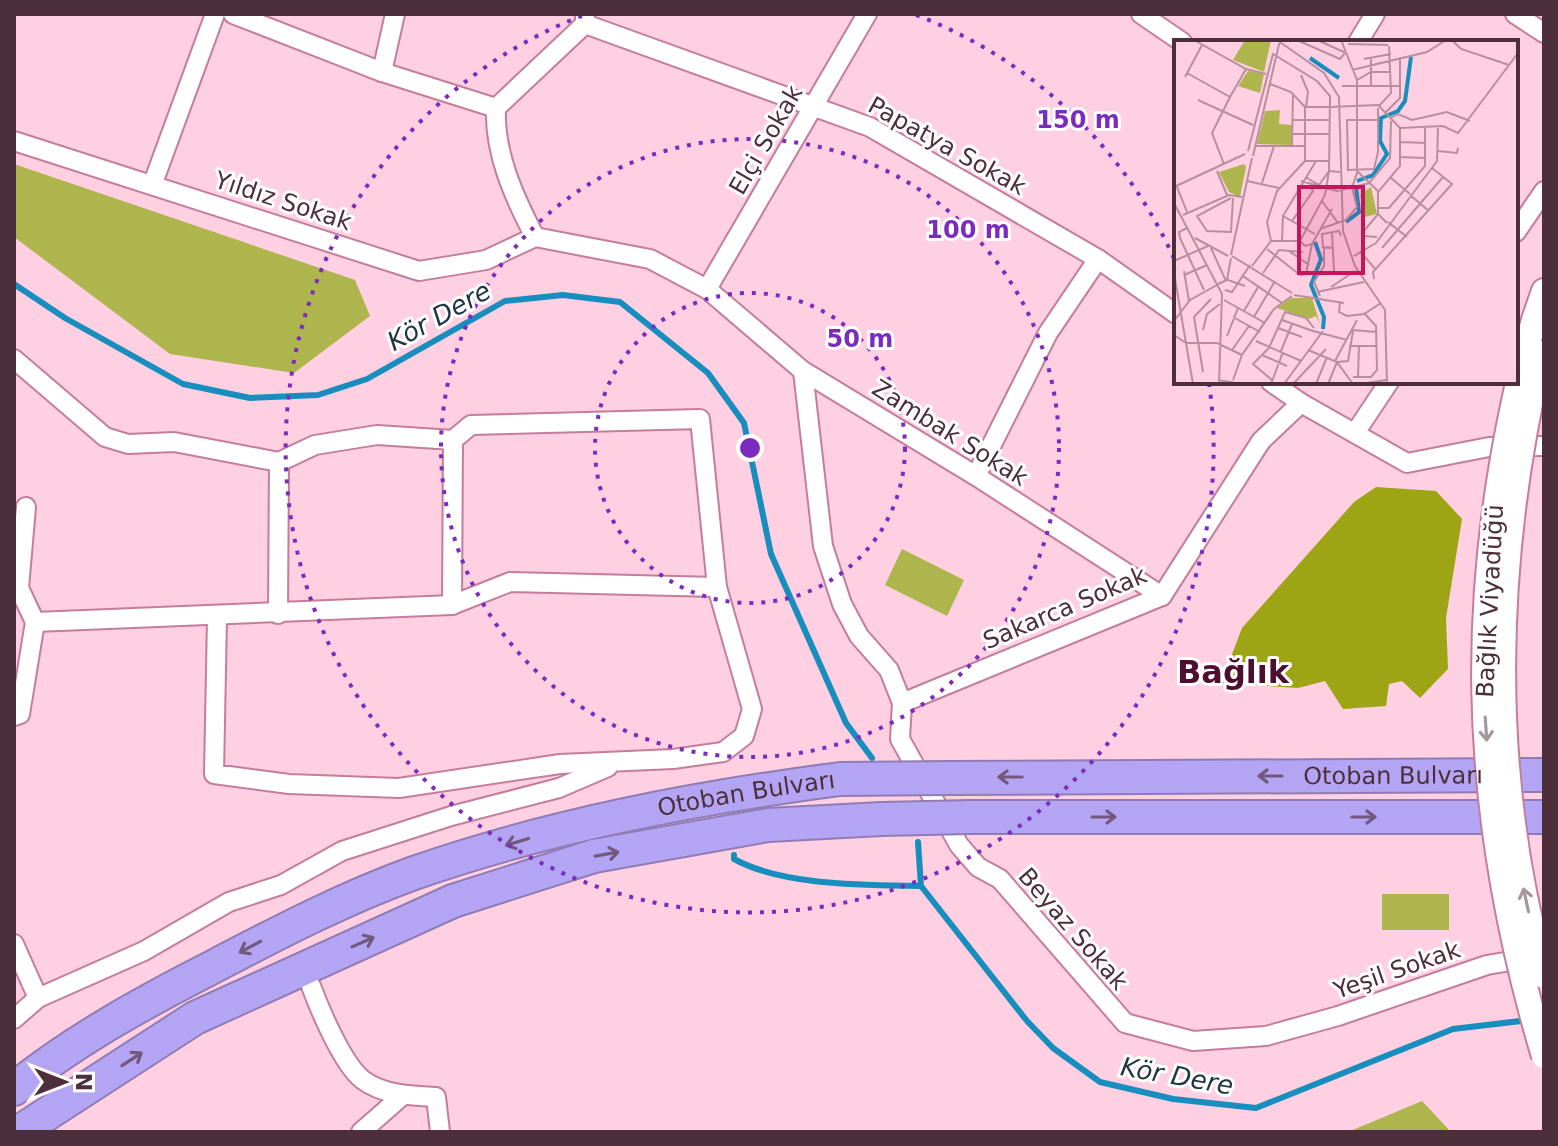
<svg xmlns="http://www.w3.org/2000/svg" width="1558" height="1146" font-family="'DejaVu Sans',sans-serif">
<rect width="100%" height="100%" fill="#ffcfe2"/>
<g fill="#aeb54d">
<polygon points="14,164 355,280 370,316 294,373 170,354 14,237"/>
<polygon points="902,549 964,580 947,616 885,585"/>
<rect x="1382" y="894" width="67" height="36"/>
<polygon points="1422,1101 1451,1132 1348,1132"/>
</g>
<polygon fill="#9ea514" points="1376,487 1436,491 1462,519 1446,618 1448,669 1420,698 1402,681 1389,684 1386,706 1343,709 1325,681 1298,688 1221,683 1242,628 1354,502"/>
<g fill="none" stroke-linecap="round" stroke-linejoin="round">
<g stroke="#188ebe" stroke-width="6">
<polyline points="14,284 65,318 183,384 250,398 318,395 367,379 505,301 563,295 620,302 708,373 744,423 771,554 846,723 872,758"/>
<polyline points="918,842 921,886 1027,1021 1053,1048 1100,1082 1173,1099 1256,1108 1453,1029 1529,1020"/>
<path d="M734,855V859C783,886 866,885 921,886"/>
</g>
<defs>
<g id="street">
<polyline points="233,14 382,72 496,108"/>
<polyline points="1141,14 1182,42"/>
<polyline points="1515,14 1544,33"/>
<polyline points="585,24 870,127 1098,259 1176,314"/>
<polyline points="1358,42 1375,14"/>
<polyline points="382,72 395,14"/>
<path d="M496,108C494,153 514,197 535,237L650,259L707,289L803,371L976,476L1162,596"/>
<polyline points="496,108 585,24 585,14"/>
<polyline points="14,141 419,271 486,260 535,237"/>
<polyline points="153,183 215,14"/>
<polyline points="1516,232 1544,191"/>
<polyline points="707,289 867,14"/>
<polyline points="14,359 105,437 128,444 174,442 279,462 315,445 377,435 453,440"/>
<polyline points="803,371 823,546 842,604 859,636 889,670 902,703 900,739 959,845 978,867 1000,879 1125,1023 1193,1041 1266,1036 1338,1016 1487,965 1528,958"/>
<polyline points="1271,382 1301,403 1407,463 1489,447 1544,446"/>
<polyline points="1355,433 1389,382"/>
<polyline points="976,476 1048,333 1098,259"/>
<polyline points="278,614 279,462"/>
<polyline points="217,617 214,774 289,784 399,788 560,764 673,759 723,752 744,736 752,709 717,587 700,419 471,425 453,440 452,605"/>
<polyline points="35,622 452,605 510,582 717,587"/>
<polyline points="902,703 1162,596 1261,441 1301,403"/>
<polyline points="14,716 20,714 35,622 19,588 26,507"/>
<polyline points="14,944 38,998"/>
<path d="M311,986C320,1010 343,1065 363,1080C383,1095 412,1096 436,1097L440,1132"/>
<polyline points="14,1019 38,998 144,951 229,902 281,885 342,851 451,816 559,788 608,767"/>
<polyline points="361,1132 402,1096"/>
</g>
<polyline id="secondary" points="1534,320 1544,291"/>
<g id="highway">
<path id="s1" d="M949,778L1544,775"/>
<polyline points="970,817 1544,817"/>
<path id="s2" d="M14,1089C72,1042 139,1005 205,971C272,936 342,899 414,873C552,825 695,798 840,779"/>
<polyline points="19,1132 195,1018 453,901 594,856 768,825 882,819"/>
</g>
</defs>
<use href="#street" stroke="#c57d9c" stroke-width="22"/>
<use href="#secondary" stroke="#c57d9c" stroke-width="28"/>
<use href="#highway" stroke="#907cb4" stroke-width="36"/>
<use href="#street" stroke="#fff" stroke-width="18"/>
<use href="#secondary" stroke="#fff" stroke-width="24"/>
<use href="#highway" stroke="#b4a5f4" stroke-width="32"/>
<defs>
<g id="secondary-bridge">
<path d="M1534,320C1464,575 1468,802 1544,1056"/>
<path d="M1541,353C1493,557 1487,773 1544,976"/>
</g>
<g id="highway-bridge">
<polyline points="840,779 949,778"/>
<polyline points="882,819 970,817"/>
</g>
</defs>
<use href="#secondary-bridge" stroke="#c57d9c" stroke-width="28" stroke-linecap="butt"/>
<use href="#highway-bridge" stroke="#907cb4" stroke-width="36" stroke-linecap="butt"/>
<use href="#secondary-bridge" stroke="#fff" stroke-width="24"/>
<use href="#highway-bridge" stroke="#b4a5f4" stroke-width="32"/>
</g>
<defs><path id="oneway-shaft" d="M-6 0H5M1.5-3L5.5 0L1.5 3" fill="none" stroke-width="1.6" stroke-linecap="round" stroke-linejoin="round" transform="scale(2)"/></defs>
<g stroke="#a6979e">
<use href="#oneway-shaft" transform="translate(1486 729) rotate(86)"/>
<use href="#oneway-shaft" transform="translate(1526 900) rotate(-102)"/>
</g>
<g stroke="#71587c">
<use href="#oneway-shaft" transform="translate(1270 776) rotate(180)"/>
<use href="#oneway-shaft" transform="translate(1010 777) rotate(180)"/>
<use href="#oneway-shaft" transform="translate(1104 817)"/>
<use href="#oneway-shaft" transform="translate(1364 817)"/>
<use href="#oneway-shaft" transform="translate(517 842) rotate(163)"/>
<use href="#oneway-shaft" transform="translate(607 854) rotate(-10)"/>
<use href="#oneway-shaft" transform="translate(363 942) rotate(-24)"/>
<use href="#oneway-shaft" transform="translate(250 947) rotate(152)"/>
<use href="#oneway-shaft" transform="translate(132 1059) rotate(-33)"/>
</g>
<g fill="none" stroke="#7b2cbf" stroke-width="4" stroke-dasharray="4 8">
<circle cx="750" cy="448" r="155"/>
<circle cx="750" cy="448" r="309"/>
<path d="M916 15A464 464 0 0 1 1176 263M1209 383A464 464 0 1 1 584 15"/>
</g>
<g text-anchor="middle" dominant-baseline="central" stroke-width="6" stroke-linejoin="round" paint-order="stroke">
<g font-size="24" fill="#4d2f3c" stroke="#fff">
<text transform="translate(766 140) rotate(-60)">Elçi Sokak</text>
<text transform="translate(947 146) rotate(29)">Papatya Sokak</text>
<text transform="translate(283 201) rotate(18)">Yıldız Sokak</text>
<text transform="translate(950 433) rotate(32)">Zambak Sokak</text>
<text transform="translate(1490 601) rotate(-87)">Bağlık Viyadüğü</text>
<text transform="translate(1065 608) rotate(-23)">Sakarca Sokak</text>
<text stroke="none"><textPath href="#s1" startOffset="444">Otoban Bulvarı</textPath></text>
<text stroke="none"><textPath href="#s2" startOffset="798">Otoban Bulvarı</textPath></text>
<text transform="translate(1073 929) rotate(49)">Beyaz Sokak</text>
<text transform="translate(1397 970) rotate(-19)">Yeşil Sokak</text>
</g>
<g font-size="26" font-style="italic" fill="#1f3642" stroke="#fff">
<text transform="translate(439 316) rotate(-29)">Kör Dere</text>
<text transform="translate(1177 1076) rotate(10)">Kör Dere</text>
</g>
<g font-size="32" font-weight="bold" fill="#4d0f30" stroke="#fff">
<text x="1233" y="672">Bağlık</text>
</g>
</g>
<g transform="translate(1174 40)">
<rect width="344" height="344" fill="#ffcfe2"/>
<path d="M71,0H97L90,32L59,20ZM74,31L90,34L86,53L64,46ZM106,70L105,84L118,85L117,105L83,104L91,71ZM70,124L72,127L66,157L55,152L45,132ZM197,147L203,174L191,177L186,154ZM117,258H138L146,284L142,276L135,279L103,268Z" fill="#aeb54d"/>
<path fill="none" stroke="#188ebe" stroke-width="4" d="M136,18L165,38M183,141L199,135L213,114L206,101L207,78L224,71L231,61L237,17M172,182L185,172L182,147M141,202L147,219L137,245L150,277L149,289"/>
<path fill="none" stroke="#b88fa0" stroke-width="2" d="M20,0L72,29L92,34M103,0L150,33L165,57L169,191L181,226L211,270L213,344M123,0L166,19L171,13M143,0L170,12M278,0L287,9L335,25M174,4L214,5M197,18V47M190,19L217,14M178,30L253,12L272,0M13,33L56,57L72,29M127,35L134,52L132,67M11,37L28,5M183,40L197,32H217M168,46H227M24,60L79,85M205,66L217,53L215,6M131,67H158M156,67L204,65L226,88L269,86L284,93L344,13M211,73L226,58V19M217,78L224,74L238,80L273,72L296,81M118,80H156M204,80H173L174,130L200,129L204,112V68M118,94H156M226,102L252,103M81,106H131M118,106L119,54M74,111L99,14L143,41L156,56L155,131L145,145L133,138M264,111L283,113L284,108M79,116L106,0M226,117L251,118M131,121H156M50,124L38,93L56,57M43,131L53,155M183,131L204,151M217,138L236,154M73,141L105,148M127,141L163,151L196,143M88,143L100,106M195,143L216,118L217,81M0,147L71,114M3,147L13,172M236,155L255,171M57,158L23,176L33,191L57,192L59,158M148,161L164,183M0,163L48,254L45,344M204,168H215L251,126V88M9,175L55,155L68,157M109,176L141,194M118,181L139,151L136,147M214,182L233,197M213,183L204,174V152L226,126V88M13,188L5,192L6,198L30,250M146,189L172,180L183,167L178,147L183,133V40L167,0M158,193L160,231M203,197L189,196V192L204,174M21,198L54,216M97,201H126L131,206M108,201L109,176L142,121M126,201L151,155L155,131L166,132M202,203L263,121L264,88M131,206L138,204L158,169M37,208L51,239L71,246M159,208L149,207L148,194L165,191L167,196M208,208L269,137M93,209L126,235M115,211L135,225M186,211L202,230M57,215L78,118M58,216L118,253M180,216L202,203M0,221L34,206M78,226L97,201L93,182L103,151L131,121V67L117,52L96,44M10,231L15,261M0,233L19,344M89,233L105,210L129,212M10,235L33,225M126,235L132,234L138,204M69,236L108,263M200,239L199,232L278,144L258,128M44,244L53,240L57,218M157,247L181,231M51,250L58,252L76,225M143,252L190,242M120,255L170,263M146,256L140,242L150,226V208M50,260L91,283M166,262L165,272L173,276L190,274L207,263M70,271L84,247M59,277L86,292M80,277L101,241M108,280L139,291M0,281L16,260L43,245M104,288L128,297M29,290L33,274L46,264M178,290L203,292M139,291L173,300M0,295L12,303H43L68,315M53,296L64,268M82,301L127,321M175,306H203M58,310L75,286M134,310L163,322L179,344M107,311L118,284M88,315L113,326M161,321L183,280M29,332L20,277L37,259M184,336L185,306M179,337H197L203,330L202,286L191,274M44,340L68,344M59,340L68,315L100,269L118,256M98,340L79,324L95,308L111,272L132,278L140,288M97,344L109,312M110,344L149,291M119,344L152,309M142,344L153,317M154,344L163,322L174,321L179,291M186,344L212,340"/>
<path fill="#c2185b" fill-opacity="0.15" stroke="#c2185b" stroke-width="4" d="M125,147H189V233H125Z"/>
<rect width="344" height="344" fill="none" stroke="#4d2f3c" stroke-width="4"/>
</g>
<circle cx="750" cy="448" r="12" fill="#7b2cbf" stroke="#fff" stroke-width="4"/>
<g font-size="24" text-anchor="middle" font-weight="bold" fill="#7b2cbf" stroke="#fff" stroke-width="6" stroke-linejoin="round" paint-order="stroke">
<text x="1078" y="128">150 m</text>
<text x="968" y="238">100 m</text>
<text x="860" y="347">50 m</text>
</g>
<rect width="1558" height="1146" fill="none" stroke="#4d2f3c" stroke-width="32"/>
<g transform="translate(64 1082) rotate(90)" stroke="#ffffff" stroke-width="6" paint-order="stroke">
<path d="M0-6L14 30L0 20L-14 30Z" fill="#4d2f3c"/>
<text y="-12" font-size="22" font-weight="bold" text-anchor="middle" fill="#4d2f3c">N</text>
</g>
</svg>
